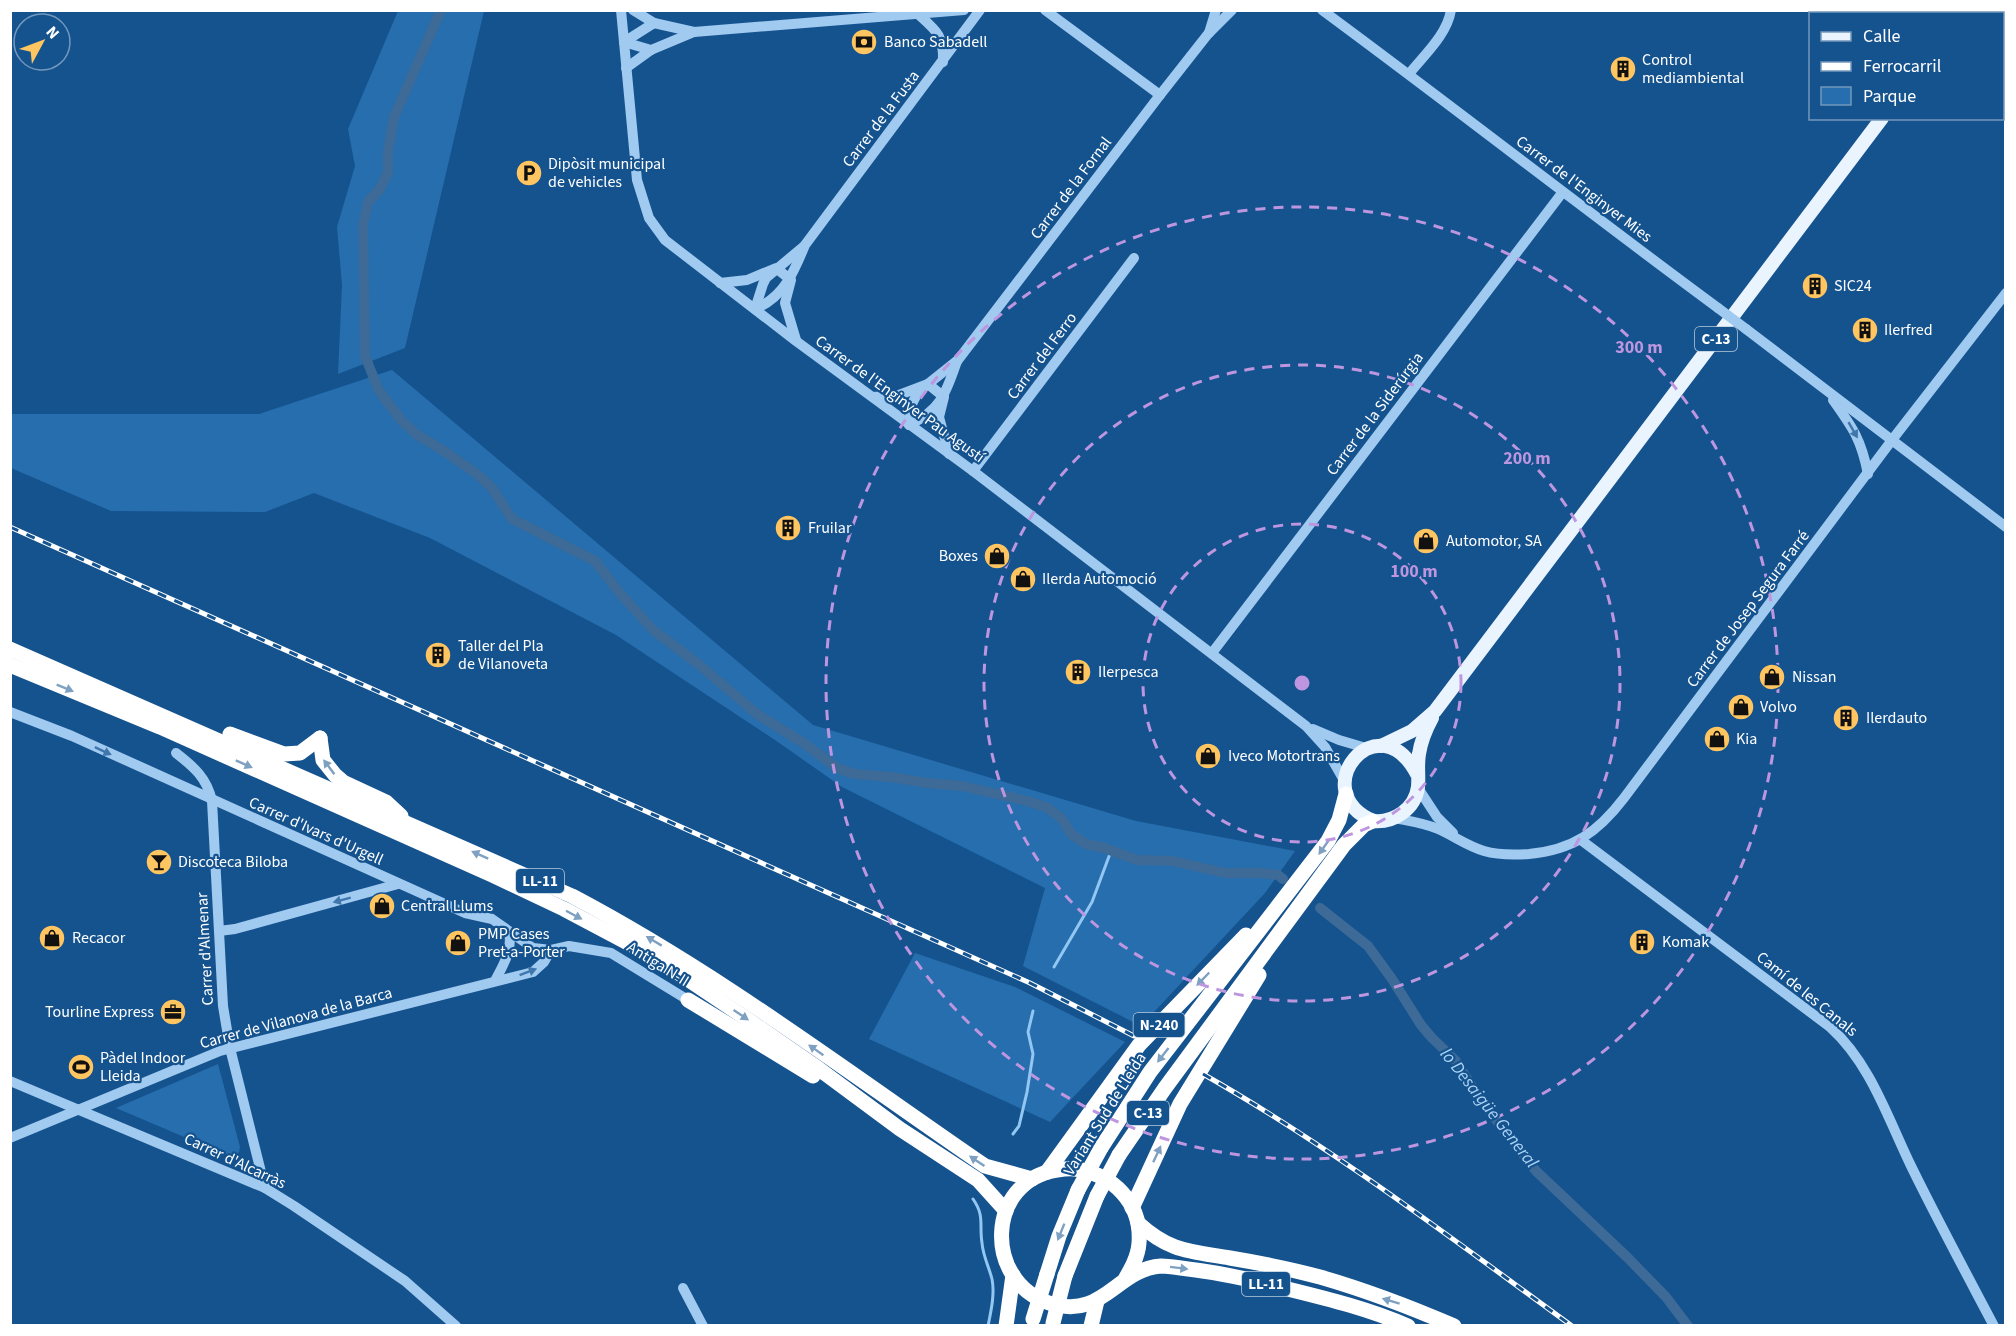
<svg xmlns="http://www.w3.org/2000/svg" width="2016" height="1336" font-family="'Source Sans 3',sans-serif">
<rect width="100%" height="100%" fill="#15538f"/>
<g fill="#276eae">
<polygon points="398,11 484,11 405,348 338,374 342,285 337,227 355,166 348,129"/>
<polygon points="392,370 813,725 1136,821 1295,851 1265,893 1141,1026 1023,966 1045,888 842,787 775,740 616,635 430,538 314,493 265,512 111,511 11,468 11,414 259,414"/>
<polygon points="915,953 1015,987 1125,1042 1050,1122 869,1039"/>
<polygon points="218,1064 240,1147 239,1152 235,1156 229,1156 116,1108"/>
</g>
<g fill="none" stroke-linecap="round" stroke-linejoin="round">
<g stroke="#93c7f3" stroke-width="3">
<polyline points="1054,967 1092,902 1111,851"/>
<polyline points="1013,1134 1019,1126 1027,1092 1033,1054 1028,1032 1033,1011"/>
<path d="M973,1199C985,1216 979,1225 982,1243C983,1256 989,1267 992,1279C995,1294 991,1311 988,1326"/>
</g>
<g stroke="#3d6a96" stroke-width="10">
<polyline points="441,10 394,117 388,152 388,172 380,189 368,202 363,225 365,356 379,391 402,421 416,434 447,453 478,475 492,488 512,519 595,561 618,591 653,630 697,663 757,714 805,744 837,768 854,774 891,777 927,783 962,786 1031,802 1048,808 1062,819 1071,834 1086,844 1104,848 1137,860 1173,861 1225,873 1260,873 1278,875 1283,879"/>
<polyline points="1320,908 1368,946 1392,979 1421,1025 1432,1038 1455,1060 1482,1102 1536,1171 1627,1257 1666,1297 1688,1326"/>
</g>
<g stroke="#a1caf0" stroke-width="10">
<polyline points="621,10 637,180 649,218 665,240 796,341 973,471 1306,726 1325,747 1345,782"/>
<polyline points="633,10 654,23 694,32 964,10"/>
<polyline points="1045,10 1160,95"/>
<path d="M1322,10C1455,108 1585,210 1718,308"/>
<path d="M919,15C937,31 944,36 943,62"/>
<polyline points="1209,33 1216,10"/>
<polyline points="624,42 654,23"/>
<polyline points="624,42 651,50"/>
<polyline points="626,68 651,50 694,32"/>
<path d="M1409,74C1424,55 1447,35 1451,10"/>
<polyline points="720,283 747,280 776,268 791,280 785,303 796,340"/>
<path d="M755,309C784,297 794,272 805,245L980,10"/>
<polyline points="755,309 763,284 766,278 803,247"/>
<polyline points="1746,329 2006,527"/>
<polyline points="873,397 899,395 928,384 944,397 939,417 949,454"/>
<path d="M1833,400C1853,428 1861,439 1868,474"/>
<polyline points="909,425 912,404 918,392 958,360 1160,95 1208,34 1232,10"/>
<path d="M909,425C941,410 946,393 957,361"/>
<polyline points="973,471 1134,258"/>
<polyline points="1212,653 1562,193"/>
<polyline points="10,712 72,736 465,913 492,919 533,948 551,950 569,946 611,953 688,1000"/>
<polyline points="1313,729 1339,740 1366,748"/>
<path d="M176,753C194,767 207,778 212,801L223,1006L230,1048L265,1188"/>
<polyline points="1418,788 1437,817 1453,833"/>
<path d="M1394,818C1409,821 1424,823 1438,829C1454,836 1467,846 1484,851C1498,855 1514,855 1529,854C1573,850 1598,832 1624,798L1892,440L2006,293"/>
<path d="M1581,840L1830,1027C1871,1064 1888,1119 1912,1168C1938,1221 1966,1273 1994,1326"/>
<polyline points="219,931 235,929 398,884"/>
<path d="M495,981C503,965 513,950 509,932"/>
<polyline points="10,1081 265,1188 294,1206 405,1281 456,1326"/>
<polyline points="10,1138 220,1051 533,972 544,962 551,950"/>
<polyline points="683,1288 703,1326"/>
</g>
<g stroke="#eaf4ff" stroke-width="14">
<polyline points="1962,14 1965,10"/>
<polyline points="1381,746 1412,731 1435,711 1882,118"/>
<path d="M1417,774C1378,700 1304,791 1373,821C1394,823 1415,809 1418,787C1419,776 1417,765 1419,754C1421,741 1426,729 1432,718"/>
</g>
<g stroke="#fff" stroke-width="15">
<path d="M10,649L572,896C718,973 849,1073 985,1166L1032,1179"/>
<polyline points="10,665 160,727 492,875 564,909 632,945 677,972 744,1017 819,1069 900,1129 978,1180 1006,1211"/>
<polyline points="230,734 284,754 300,753 320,738"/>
<polyline points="320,738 323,760 335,775 343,782 386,802 401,816"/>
<polyline points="688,1000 813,1076"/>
<polyline points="1101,1148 1150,1072 1328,841 1339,820 1346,794"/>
<polyline points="1119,1155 1165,1088 1344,845 1364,825 1373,821"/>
<polyline points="1047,1172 1139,1045 1246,935"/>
<polyline points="1132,1208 1180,1104 1259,975"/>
<path d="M1138,1223C1170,1252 1189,1251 1230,1258C1260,1263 1290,1269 1320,1277C1365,1290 1410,1307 1454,1326"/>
<polyline points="1047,1274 1059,1236 1078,1190"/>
<polyline points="1065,1276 1097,1196"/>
<path d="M1124,1281C1131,1269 1138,1257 1139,1243C1142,1203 1113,1174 1075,1169C1069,1168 1063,1169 1057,1170C986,1181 983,1281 1049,1303C1103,1321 1116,1269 1161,1266C1170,1266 1179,1268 1188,1269C1214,1272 1238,1277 1264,1283C1311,1295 1363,1306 1408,1326"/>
<polyline points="1006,1326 1013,1275"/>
<polyline points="1091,1326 1097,1301"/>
</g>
<defs>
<g id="rail">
<polyline points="10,527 1030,983 1134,1036"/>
<path d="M1203,1074C1333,1148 1451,1238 1572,1326"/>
</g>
</defs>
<use href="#rail" stroke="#fff" stroke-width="5"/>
<use href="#rail" stroke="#15538f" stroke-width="3" stroke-dasharray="9" stroke-linecap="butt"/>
<polyline stroke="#a1caf0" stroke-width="10" points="1718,308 1746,329"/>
<g stroke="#fff" stroke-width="15">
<polyline points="1078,1190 1101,1148"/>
<polyline points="1097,1196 1119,1155"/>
<polyline points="1033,1319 1047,1274"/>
<polyline points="1053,1323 1065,1276"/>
</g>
</g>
<defs><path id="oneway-solid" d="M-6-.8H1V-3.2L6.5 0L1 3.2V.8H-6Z" transform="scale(1.5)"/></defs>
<g fill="#3f77ac">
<use href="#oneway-solid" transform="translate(1853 430) rotate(60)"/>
<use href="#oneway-solid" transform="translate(103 751) rotate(25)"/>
<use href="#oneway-solid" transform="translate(342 900) rotate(165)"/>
<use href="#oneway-solid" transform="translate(528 972) rotate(-21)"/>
</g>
<g fill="#7ea0c1">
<use href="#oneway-solid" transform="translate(65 688) rotate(22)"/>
<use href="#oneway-solid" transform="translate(244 764) rotate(24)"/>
<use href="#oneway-solid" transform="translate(329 767) rotate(-127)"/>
<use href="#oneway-solid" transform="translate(1324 847) rotate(125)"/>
<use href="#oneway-solid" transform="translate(480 855) rotate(-156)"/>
<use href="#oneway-solid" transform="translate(574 915) rotate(28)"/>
<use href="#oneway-solid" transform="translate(654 941) rotate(-149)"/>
<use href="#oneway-solid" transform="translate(1203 979) rotate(134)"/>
<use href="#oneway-solid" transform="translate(741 1015) rotate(34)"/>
<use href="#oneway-solid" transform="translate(816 1050) rotate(-145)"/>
<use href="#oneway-solid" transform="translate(1163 1055) rotate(128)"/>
<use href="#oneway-solid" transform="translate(1157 1154) rotate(-65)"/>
<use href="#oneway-solid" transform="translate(977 1161) rotate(-146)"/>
<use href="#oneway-solid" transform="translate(1061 1232) rotate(112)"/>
<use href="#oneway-solid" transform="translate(1179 1268) rotate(7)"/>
<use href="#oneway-solid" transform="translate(1391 1301) rotate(-163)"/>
</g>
<g fill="none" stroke="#bd96df" stroke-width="3" stroke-dasharray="10 8">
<circle cx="1302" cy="683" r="159"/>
<circle cx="1302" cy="683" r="318"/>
<circle cx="1302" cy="683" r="476"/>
</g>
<defs>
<symbol id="bank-disc" viewBox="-11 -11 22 22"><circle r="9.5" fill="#ffc560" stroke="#15538f"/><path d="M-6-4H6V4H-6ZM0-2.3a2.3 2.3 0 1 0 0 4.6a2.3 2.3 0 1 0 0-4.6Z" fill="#111"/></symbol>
<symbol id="building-disc" viewBox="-11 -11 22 22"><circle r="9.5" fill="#ffc560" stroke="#15538f"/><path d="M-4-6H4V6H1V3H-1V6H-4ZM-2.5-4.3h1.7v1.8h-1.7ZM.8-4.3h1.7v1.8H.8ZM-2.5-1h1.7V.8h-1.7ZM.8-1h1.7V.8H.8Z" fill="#111"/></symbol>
<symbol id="parking-disc" viewBox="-11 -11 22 22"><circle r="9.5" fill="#ffc560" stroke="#15538f"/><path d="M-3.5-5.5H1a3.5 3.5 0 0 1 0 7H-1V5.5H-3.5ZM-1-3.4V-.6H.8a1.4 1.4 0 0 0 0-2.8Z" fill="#111"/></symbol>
<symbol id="shop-disc" viewBox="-11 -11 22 22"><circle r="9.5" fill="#ffc560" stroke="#15538f"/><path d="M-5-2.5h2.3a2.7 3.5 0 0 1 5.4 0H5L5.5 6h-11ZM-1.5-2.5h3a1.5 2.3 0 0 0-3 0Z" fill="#111"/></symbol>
<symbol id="bar-disc" viewBox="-11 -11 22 22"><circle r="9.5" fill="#ffc560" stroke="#15538f"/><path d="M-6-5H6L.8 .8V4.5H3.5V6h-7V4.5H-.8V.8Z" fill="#111"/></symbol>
<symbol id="office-disc" viewBox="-11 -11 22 22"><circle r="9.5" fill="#ffc560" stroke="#15538f"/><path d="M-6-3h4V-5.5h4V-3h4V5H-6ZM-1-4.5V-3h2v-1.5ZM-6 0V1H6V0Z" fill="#111"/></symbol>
<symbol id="stadium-disc" viewBox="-11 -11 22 22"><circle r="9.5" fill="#ffc560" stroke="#15538f"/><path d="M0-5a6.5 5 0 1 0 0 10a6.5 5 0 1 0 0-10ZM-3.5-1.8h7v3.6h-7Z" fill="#111"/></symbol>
</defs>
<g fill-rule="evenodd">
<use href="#bank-disc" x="849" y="27" width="30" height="30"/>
<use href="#building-disc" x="1608" y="54" width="30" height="30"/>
<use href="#parking-disc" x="514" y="158" width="30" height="30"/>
<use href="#building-disc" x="1800" y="271" width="30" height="30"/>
<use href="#building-disc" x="1850" y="315" width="30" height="30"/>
<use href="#building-disc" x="773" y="513" width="30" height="30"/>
<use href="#shop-disc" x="1411" y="526" width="30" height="30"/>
<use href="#shop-disc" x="982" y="541" width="30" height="30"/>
<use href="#shop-disc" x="1008" y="564" width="30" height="30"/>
<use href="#building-disc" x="423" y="640" width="30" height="30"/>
<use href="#building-disc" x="1063" y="657" width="30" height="30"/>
<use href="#shop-disc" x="1757" y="662" width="30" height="30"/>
<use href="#shop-disc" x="1726" y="692" width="30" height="30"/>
<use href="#building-disc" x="1831" y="703" width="30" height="30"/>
<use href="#shop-disc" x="1702" y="724" width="30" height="30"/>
<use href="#shop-disc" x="1193" y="741" width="30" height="30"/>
<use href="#bar-disc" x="144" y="847" width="30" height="30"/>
<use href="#shop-disc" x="367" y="891" width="30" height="30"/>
<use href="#shop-disc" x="37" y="923" width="30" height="30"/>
<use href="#building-disc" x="1627" y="927" width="30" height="30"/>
<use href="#shop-disc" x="443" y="928" width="30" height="30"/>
<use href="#office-disc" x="158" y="997" width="30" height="30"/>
<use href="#stadium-disc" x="66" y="1052" width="30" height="30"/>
</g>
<g text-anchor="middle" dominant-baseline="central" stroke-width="4.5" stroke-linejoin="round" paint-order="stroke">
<g fill="#15538f" stroke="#b9cbdd" stroke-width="1.5">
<rect x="1695" y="327" width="42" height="24" rx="4.5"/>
<rect x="516" y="869" width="48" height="24" rx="4.5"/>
<rect x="1133.5" y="1013" width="51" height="24" rx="4.5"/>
<rect x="1127" y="1101" width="42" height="24" rx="4.5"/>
<rect x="1242" y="1272" width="48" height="24" rx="4.5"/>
</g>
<g font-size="15" font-weight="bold" fill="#fff">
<text x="1716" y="339">C-13</text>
<text x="540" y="881">LL-11</text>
<text x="1159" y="1025">N-240</text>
<text x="1148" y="1113">C-13</text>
<text x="1266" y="1284">LL-11</text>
</g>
<g font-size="16" fill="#fff" stroke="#15538f" text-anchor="start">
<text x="884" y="42">Banco Sabadell</text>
<text x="1642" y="60">Control<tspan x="1642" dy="18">mediambiental</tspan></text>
<text x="548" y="164">Dipòsit municipal<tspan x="548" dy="18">de vehicles</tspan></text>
<text x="1834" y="286">SIC24</text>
<text x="1884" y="330">Ilerfred</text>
<text x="808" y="528">Fruilar</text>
<text x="1446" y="541">Automotor, SA</text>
<text x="978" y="556" text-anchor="end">Boxes</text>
<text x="1042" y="579">Ilerda Automoció</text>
<text x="458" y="646">Taller del Pla<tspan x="458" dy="18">de Vilanoveta</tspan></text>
<text x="1098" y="672">Ilerpesca</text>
<text x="1792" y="677">Nissan</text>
<text x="1760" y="707">Volvo</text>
<text x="1866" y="718">Ilerdauto</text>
<text x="1736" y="739">Kia</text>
<text x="1228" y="756">Iveco Motortrans</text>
<text x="178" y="862">Discoteca Biloba</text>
<text x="401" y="906">Central Llums</text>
<text x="478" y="934">PMP Cases<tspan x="478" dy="18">Pret-a-Porter</tspan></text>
<text x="72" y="938">Recacor</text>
<text x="1662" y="942">Komak</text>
<text x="154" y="1012" text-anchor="end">Tourline Express</text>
<text x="100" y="1058">Pàdel Indoor<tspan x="100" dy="18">Lleida</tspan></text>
</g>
<g font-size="16" fill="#fff" stroke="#15538f">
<text transform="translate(881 119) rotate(-53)">Carrer de la Fusta</text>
<text transform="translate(1071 188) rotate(-53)">Carrer de la Fornal</text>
<text transform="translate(1584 189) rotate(37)">Carrer de l'Enginyer Mies</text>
<text transform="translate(1042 356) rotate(-53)">Carrer del Ferro</text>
<text transform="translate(900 399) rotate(36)">Carrer de l'Enginyer Pau Agustí</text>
<text transform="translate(1375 414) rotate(-53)">Carrer de la Siderúrgia</text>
<text transform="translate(1748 609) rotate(-53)">Carrer de Josep Segura Farré</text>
<text transform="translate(316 831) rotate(24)">Carrer d'Ivars d'Urgell</text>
<text transform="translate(205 949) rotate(-93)">Carrer d'Almenar</text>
<text transform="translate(658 964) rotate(32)">Antiga N-II</text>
<text transform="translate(1807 994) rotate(39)">Camí de les Canals</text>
<text transform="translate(296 1018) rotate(-15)">Carrer de Vilanova de la Barca</text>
<text transform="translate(1105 1114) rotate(-58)">Variant Sud de Lleida</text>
<text transform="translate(235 1161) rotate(25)">Carrer d'Alcarràs</text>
</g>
<g font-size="18" font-style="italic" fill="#acd4f7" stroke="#15538f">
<text transform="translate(1489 1108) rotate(52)">lo Desaigüe General</text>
</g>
</g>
<circle cx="1302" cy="683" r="9" fill="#bd96df" stroke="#15538f" stroke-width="3"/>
<g font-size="18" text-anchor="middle" font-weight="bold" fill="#bd96df" stroke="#15538f" stroke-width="4.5" stroke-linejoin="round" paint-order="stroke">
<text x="1639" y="353">300 m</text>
<text x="1527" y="464">200 m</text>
<text x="1414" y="577">100 m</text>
</g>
<rect width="2016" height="1336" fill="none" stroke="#ffffff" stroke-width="24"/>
<rect x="1809" y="12" width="195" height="108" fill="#15538f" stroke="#7398bc" stroke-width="1.5"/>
<rect x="1821" y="32" width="30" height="9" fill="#eaf4ff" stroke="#7398bc" stroke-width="1.5"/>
<text x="1863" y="42" font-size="18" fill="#ffffff">Calle</text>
<rect x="1821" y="62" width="30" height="9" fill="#ffffff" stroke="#7398bc" stroke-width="1.5"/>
<text x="1863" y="72" font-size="18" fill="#ffffff">Ferrocarril</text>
<rect x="1821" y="87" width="30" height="18" fill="#276eae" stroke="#7398bc" stroke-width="1.5"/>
<text x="1863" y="102" font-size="18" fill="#ffffff">Parque</text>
<g transform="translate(42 42) rotate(49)"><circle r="28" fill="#15538f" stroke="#7398bc" stroke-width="1.5"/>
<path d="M0-4.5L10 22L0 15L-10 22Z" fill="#ffc560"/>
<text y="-9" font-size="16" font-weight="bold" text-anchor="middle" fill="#ffffff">N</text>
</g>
</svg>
